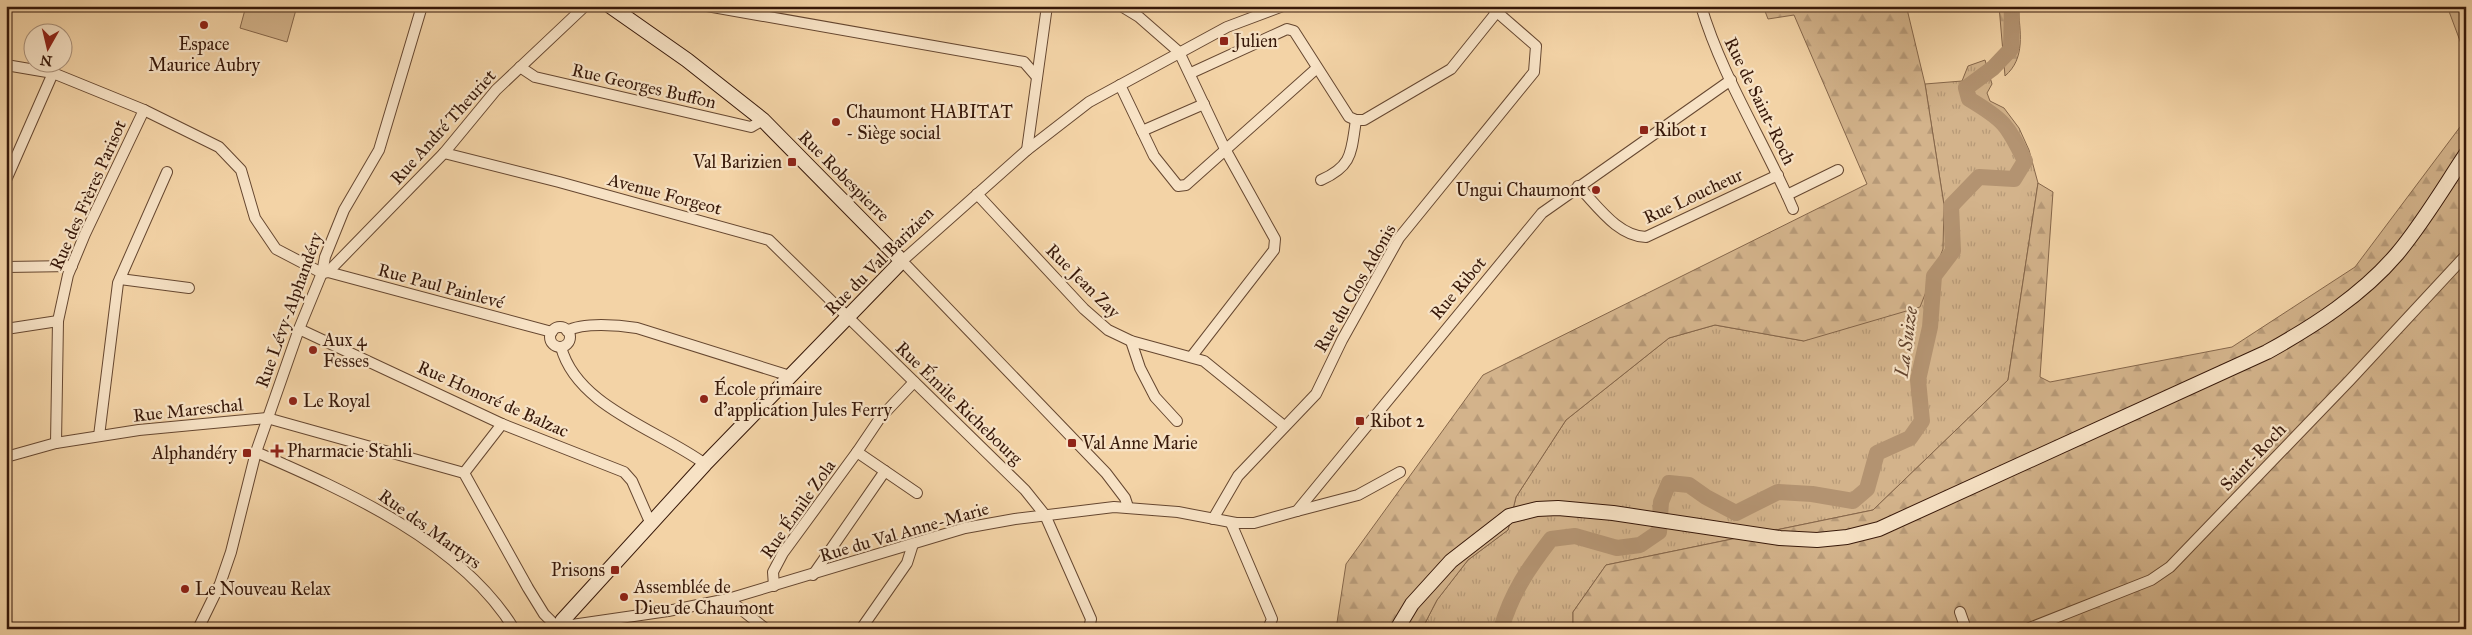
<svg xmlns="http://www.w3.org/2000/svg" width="2472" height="635" font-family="'IM FELL Great Primer',serif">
<defs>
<pattern id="grass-tufts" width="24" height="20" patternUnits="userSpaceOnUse" patternTransform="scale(1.25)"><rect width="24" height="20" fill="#d3b38b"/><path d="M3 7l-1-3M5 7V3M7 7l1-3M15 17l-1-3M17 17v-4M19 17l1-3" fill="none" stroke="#b69977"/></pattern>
<pattern id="forest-firs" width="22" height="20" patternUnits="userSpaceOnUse" patternTransform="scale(1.25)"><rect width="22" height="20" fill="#d3b38b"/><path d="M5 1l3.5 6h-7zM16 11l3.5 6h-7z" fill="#b69977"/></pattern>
</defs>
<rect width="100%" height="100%" fill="#f3d3a6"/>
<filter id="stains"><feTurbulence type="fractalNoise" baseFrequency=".004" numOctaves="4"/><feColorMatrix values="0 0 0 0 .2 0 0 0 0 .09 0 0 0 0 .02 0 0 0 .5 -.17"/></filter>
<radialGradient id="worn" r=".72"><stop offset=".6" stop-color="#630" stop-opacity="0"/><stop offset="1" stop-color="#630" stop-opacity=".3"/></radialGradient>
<polygon fill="url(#grass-tufts)" stroke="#85664a" points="1985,60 1992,84 1987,93 1990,101 2004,108 2019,128 2029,150 2038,183 2008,380 1873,510 1606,565 1573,612 1573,629 1422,629 1437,600 1468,560 1508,530 1516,497 1566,420 1669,338 1715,325 1804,341 1944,205 1925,84 1962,81 1968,66"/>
<g fill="url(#forest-firs)" stroke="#85664a">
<polygon points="1763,6 1903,6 1907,9 1925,84 1944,205 1943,249 1920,307 1804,341 1715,325 1669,338 1566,420 1516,497 1508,530 1468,560 1437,600 1422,629 1336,629 1346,564 1483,375 1867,184 1794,15 1768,19"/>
<path d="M1999,6H2018C2020,32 2026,58 2005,76Z"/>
<polygon points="2447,6 2466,6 2466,57"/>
<polygon points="2466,119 2466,629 1573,629 1573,612 1606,565 1873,510 2008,380 2038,183 2053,192 2040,377 2050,382 2232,347 2355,267"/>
</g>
<polygon fill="#d3b38b" stroke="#85664a" points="246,6 297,6 287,42 240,28"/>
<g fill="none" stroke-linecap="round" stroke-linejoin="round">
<path stroke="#b39371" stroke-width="16" d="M1501,629C1512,592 1528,569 1551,539L1575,536L1617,548L1640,545L1659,532L1661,502L1669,483L1689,485L1706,497L1736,513L1778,492L1812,494L1853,501L1867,489L1877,453L1910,438L1922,421L1918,380L1930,327L1934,276L1953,251L1951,206L1979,177L2014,179L2025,161C2007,124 2004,120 1969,99L1966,88L1993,68L2011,49L2012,6"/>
<defs>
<g id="street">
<polyline points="707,6 1024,62 1037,77"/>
<polyline points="1121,6 1139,17 1179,52 1225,149 1275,239 1274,250 1192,356"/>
<path d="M1701,6C1722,77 1764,141 1793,209"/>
<polyline points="6,65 53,73 144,110 219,147 241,170 255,218 276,249 322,273"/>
<polyline points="520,67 535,77 751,127 763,120"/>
<polyline points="1191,73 1287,29 1294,31 1349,117 1356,120 1364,120 1451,69 1496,13"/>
<polyline points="1120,85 1154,156 1178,186 1186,185 1317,68"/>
<polyline points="1142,131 1204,104"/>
<polyline points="1027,150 1047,6"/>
<polyline points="444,153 559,182 769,240 1025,490 1045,515 1091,619 1089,629"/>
<polyline points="6,180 53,73"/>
<path d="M1321,180C1353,166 1351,152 1356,120"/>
<path d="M1578,186C1597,205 1617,236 1646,237L1778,175"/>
<polyline points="977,194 1084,309 1108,330 1131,341 1204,361 1284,426"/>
<polyline points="1787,195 1838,170"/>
<polyline points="6,267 72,266"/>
<polyline points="328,272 444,153 496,90 585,6"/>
<polyline points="323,273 328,272 552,332"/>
<polyline points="120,279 189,288"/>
<circle cx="560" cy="337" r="10"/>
<polyline points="6,329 58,321"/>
<polyline points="299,329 502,424 624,472 632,481 650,522"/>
<path d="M567,331C583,322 619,325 637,328L790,376"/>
<polyline points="1131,341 1140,368 1155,397 1177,421"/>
<path d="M561,347C577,407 659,430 705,464"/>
<polyline points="99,436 118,283 167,172"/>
<polyline points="56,443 58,321 68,275 85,234 144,110"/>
<path d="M256,452C346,491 461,542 514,629"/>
<polyline points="857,452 917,493"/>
<polyline points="6,457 56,443 139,430 267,418 464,473 528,588 544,614 552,622"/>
<polyline points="464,473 502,424"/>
<polyline points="1128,507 1125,498 1106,473 902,261 1027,150 1089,102 1227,27 1283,6"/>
<polyline points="1297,511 1358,495 1400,472"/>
<polyline points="1213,519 1238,476 1316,394 1342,340 1399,238 1534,72 1536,46 1490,6"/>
<polyline points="1231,523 1272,619 1268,629"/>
<polyline points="813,575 885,471"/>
<polyline points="774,586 773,572 783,553 857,452 880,418 914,382"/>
<polyline points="728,599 766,629"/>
<polyline points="1960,612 1966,629"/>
<polyline points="565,626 668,611 728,599 965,528 1015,519 1114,507 1178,512 1236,523 1254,523 1297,511 1542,213 1731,80"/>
<polyline points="198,629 220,584 231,552 256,452 299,329 322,273 325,257 344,210 379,150 422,6"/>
<polyline points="861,629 907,563 913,544"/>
<polyline points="2027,629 2151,580 2170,567 2350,380 2466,255"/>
</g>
<g id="secondary">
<polyline points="562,621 705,464 902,261 763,120 687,60 610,6"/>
<path d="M1397,629L1412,604L1451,561L1509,516L1537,509L1558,508L1613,513L1780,538L1817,540L1847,537L1879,529L2267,352C2314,326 2362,295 2397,254C2423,223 2444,187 2466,154"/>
</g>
</defs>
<use href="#street" stroke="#664730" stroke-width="12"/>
<use href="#secondary" stroke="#371809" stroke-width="16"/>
<use href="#street" stroke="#f7e2c5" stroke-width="10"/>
<use href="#secondary" stroke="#f7e2c5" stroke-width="14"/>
</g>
<g fill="#8f2418" stroke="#f7e2c5" stroke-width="2">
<circle cx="204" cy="25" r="5"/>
<rect x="1219" y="36" width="10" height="10" rx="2.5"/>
<circle cx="836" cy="122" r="5"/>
<rect x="1639" y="125" width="10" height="10" rx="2.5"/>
<rect x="787" y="157" width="10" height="10" rx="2.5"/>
<circle cx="1596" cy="190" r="5"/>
<circle cx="313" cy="350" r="5"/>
<circle cx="704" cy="399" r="5"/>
<circle cx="293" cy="401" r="5"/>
<rect x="1355" y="416" width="10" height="10" rx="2.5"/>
<rect x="1067" y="438" width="10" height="10" rx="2.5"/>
<path d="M274.5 443.5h5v5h5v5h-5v5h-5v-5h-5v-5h5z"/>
<rect x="242" y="448" width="10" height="10" rx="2.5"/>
<rect x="610" y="565" width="10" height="10" rx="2.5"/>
<circle cx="185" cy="589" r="5"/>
<circle cx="624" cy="597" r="5"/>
</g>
<g text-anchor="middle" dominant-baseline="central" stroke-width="4.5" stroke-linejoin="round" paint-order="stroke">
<g font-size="18" fill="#371809" stroke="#f7e2c5" text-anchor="start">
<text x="1234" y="41">Julien</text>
<text x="204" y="44" text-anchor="middle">Espace<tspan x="204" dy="21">Maurice Aubry</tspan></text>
<text x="846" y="112">Chaumont HABITAT<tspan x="846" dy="21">- Siège social</tspan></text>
<text x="1654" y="130">Ribot 1</text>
<text x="782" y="162" text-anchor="end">Val Barizien</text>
<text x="1586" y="190" text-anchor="end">Ungui Chaumont</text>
<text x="323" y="340">Aux 4<tspan x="323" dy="21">Fesses</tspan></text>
<text x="714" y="389">École primaire<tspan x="714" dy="21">d'application Jules Ferry</tspan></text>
<text x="303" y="401">Le Royal</text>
<text x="1370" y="421">Ribot 2</text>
<text x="1082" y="443">Val Anne Marie</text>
<text x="287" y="451">Pharmacie Stahli</text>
<text x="237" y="453" text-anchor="end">Alphandéry</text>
<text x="605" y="570" text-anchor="end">Prisons</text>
<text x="634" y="587">Assemblée de<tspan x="634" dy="21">Dieu de Chaumont</tspan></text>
<text x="195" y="589">Le Nouveau Relax</text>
</g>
<g font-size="18" fill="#371809" stroke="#f7e2c5">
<text transform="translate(644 86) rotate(13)">Rue Georges Buffon</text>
<text transform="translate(1760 101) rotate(64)">Rue de Saint-Roch</text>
<text transform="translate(443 127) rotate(-48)">Rue André Theuriet</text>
<text transform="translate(844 176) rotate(45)">Rue Robespierre</text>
<text transform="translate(665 194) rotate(15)">Avenue Forgeot</text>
<text transform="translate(88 195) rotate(-66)">Rue des Frères Parisot</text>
<text transform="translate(1693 196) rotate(-25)">Rue Loucheur</text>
<text transform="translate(879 261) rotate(-45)">Rue du Val Barizien</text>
<text transform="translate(1083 281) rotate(45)">Rue Jean Zay</text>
<text transform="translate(441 286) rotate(15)">Rue Paul Painlevé</text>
<text transform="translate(1355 288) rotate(-60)">Rue du Clos Adonis</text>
<text transform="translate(1458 288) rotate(-50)">Rue Ribot</text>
<text transform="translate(289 310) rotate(-70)">Rue Lévy-Alphandéry</text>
<text transform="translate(493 399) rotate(24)">Rue Honoré de Balzac</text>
<text transform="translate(959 403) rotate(44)">Rue Émile Richebourg</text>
<text transform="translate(188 410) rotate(-6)">Rue Mareschal</text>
<text transform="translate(2253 457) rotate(-46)">Saint-Roch</text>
<text transform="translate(798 509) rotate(-55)">Rue Émile Zola</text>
<text transform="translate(430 529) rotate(36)">Rue des Martyrs</text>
<text transform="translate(904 532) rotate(-16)">Rue du Val Anne-Marie</text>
</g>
<g font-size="19" font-style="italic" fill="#62432d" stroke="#f7e2c5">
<text transform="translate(1906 342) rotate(-82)">La Suize</text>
</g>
</g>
<rect width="2472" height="635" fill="none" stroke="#f3d3a6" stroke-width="25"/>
<rect x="8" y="8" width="2457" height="620" fill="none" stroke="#371809" stroke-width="2.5"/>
<rect x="12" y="12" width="2447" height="610" fill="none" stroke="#371809"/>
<g transform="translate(48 48) rotate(188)"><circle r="24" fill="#f7e2c5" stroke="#aa917a"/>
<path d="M0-4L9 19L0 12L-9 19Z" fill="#8f2418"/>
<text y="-8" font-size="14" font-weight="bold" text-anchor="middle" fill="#371809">N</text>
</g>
<rect width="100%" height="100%" filter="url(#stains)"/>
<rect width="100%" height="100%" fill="url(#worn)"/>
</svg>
